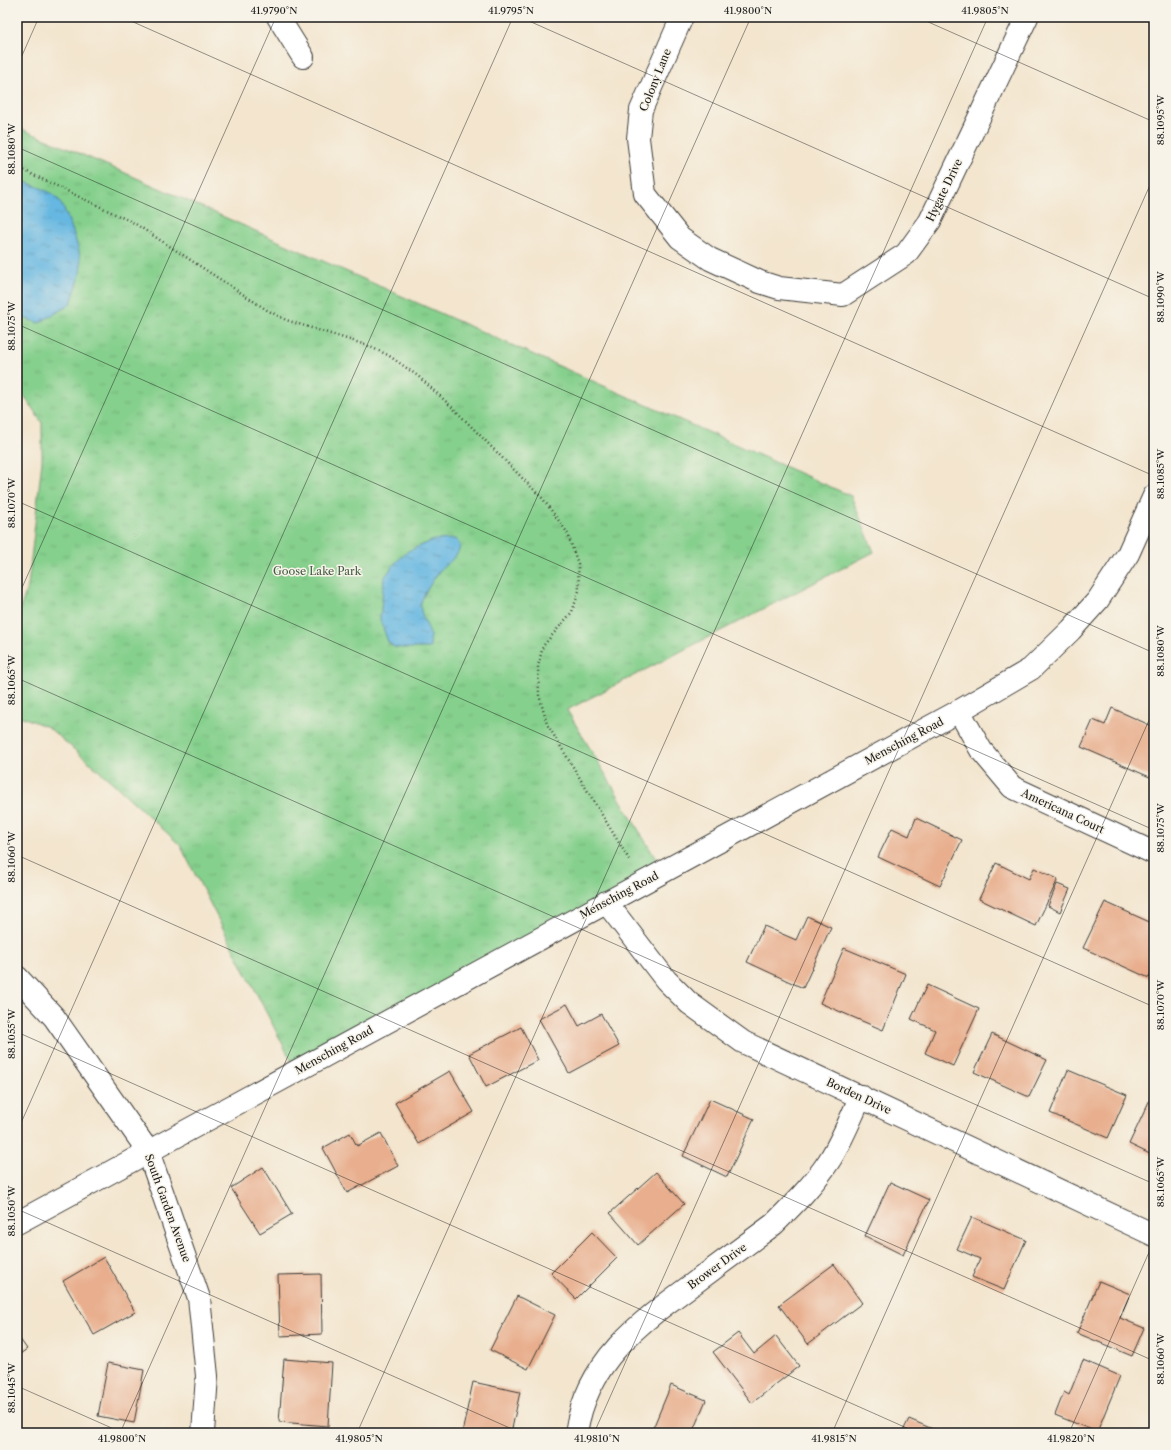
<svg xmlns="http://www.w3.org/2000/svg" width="1171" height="1450" font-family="'Libre Caslon Text',serif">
<defs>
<pattern id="park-tufts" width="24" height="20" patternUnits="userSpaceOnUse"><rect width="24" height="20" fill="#86d08d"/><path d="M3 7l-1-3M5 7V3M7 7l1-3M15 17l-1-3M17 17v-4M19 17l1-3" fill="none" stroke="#73b279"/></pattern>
<pattern id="water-ripples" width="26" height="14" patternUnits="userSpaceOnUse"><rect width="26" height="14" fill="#66b7e1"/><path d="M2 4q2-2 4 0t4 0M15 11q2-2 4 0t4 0" fill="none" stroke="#5394b6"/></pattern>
</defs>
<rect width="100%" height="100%" fill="#f7f3e8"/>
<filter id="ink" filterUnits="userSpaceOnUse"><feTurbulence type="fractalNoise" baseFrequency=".025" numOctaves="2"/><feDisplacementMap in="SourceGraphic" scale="8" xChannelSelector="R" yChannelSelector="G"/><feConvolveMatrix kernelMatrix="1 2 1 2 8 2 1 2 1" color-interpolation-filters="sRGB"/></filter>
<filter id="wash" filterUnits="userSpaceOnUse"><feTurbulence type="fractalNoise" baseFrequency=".012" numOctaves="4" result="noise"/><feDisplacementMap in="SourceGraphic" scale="16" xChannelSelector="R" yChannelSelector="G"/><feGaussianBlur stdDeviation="0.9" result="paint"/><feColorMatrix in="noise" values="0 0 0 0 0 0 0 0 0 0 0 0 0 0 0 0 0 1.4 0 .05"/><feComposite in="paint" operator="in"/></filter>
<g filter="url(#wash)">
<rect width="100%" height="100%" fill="#f3e5ce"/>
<polygon fill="url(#park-tufts)" stroke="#517654" points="17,127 123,172 851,496 874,552 567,710 663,871 296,1070 180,845 112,782 48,727 17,715 17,618 28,586 42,461 42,423 17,385"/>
<g fill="url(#water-ripples)" stroke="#416a7e">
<path d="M17,179C29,184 49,189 58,199C66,208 82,254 81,265C81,278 74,292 71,304L39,323L17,316Z"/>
<path d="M455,539C469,550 447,563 440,570C434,578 428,588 423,597C416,612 427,621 430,635C431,639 430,644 430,648H403L394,647L388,642L380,619L384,578L395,563L408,551L434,540Z"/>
</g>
<g id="blocks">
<g fill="#e8ae8d">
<polygon points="1112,708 1154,727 1154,774 1152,778 1081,747 1093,720 1105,725"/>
<polygon points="916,818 962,840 940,886 878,857 892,828 909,836"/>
<polygon points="996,863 1029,879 1034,868 1058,879 1036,926 979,899"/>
<polygon points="1057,884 1070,889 1060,912 1048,906"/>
<polygon points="1105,902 1154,924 1154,967 1149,978 1083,948"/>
<polygon points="807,916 831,927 803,988 747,962 764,926 796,940"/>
<polygon points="844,948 906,974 883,1030 820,1003"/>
<polygon points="927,985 979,1009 953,1066 925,1053 935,1030 911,1019"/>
<polygon points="567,1004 579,1026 601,1014 619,1046 569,1073 539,1019"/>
<polygon points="521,1027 538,1060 486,1087 469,1054"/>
<polygon points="992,1034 1047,1060 1029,1097 974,1072"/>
<polygon points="1068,1070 1127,1095 1108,1138 1050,1113"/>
<polygon points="450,1071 474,1112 419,1144 395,1103"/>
<polygon points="1154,1091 1154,1156 1129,1144"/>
<polygon points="710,1099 754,1119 727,1177 683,1156"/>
<polygon points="350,1133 357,1146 381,1133 398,1166 347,1193 323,1148"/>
<polygon points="263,1167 292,1214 260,1233 231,1188"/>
<polygon points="656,1172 684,1204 638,1245 610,1213"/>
<polygon points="890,1182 929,1200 903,1255 865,1236"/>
<polygon points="972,1217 1026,1240 1004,1290 972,1277 980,1259 957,1249"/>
<polygon points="592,1232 617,1258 576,1299 551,1273"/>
<polygon points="104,1257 135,1312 94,1335 63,1281"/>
<polygon points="834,1264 862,1303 808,1344 779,1305"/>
<polygon points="321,1274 322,1334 280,1336 278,1275"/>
<polygon points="1099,1281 1130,1294 1120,1318 1144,1328 1132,1356 1077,1333"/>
<polygon points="517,1296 555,1315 528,1369 490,1350"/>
<polygon points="738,1333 754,1354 776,1336 799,1366 752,1403 713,1352"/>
<polygon points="17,1335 27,1349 17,1356"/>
<polygon points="284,1359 332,1363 328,1426 279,1422"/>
<polygon points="1083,1360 1120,1376 1097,1432 1055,1415 1064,1392 1069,1395"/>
<polygon points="108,1363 144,1370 134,1423 98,1416"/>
<polygon points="473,1382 520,1392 511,1433 462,1433"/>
<polygon points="671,1385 706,1400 692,1433 651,1433"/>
<polygon points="909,1419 942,1433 902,1433"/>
</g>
</g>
</g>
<g filter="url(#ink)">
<use href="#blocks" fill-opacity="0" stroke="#3c3a37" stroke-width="1"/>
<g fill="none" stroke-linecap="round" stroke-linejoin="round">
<defs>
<g id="minor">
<polyline points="278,17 303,57"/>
<polyline points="682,17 641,110 638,138 645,194 680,238 710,259 760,282 779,288 843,295 906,254 930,221 1027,17"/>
<polyline points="959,711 981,750 1012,787 1154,853"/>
<polyline points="606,902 666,980 689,1003 743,1042 1154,1235"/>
<polyline points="17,977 54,1017 148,1151 199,1298 207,1376 203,1433"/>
<polyline points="17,1223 959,711 1031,669 1071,630 1098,600 1128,554 1154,496"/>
<path d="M576,1433C587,1361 638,1324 693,1284C720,1264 747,1244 774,1224C794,1204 814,1184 829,1161C842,1141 851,1117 861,1096"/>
</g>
</defs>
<use href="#minor" stroke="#3c3a37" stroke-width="24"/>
<polyline stroke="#3c3a37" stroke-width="2.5" stroke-dasharray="1 3" stroke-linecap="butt" points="17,167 134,223 267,310 286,320 366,345 388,355 418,376 453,408 543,499 567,532 578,564 579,591 572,612 543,646 538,666 539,695 547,724 630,861"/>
<use href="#minor" stroke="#fff" stroke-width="22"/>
</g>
</g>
<path fill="none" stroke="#1c1c1c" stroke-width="1" stroke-opacity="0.45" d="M122,17L1154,476M520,17L1154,299M917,17L1154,122M17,67L39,17M17,147L1154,653M17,324L1154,830M17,501L1154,1007M17,599L276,17M17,678L1154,1184M17,855L1154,1361M17,1032L918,1433M17,1132L513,17M17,1209L521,1433M17,1386L123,1433M120,1433L751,17M357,1433L988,17M594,1433L1154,176M832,1433L1154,709M1069,1433L1154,1241"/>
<g text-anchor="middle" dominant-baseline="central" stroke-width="3" stroke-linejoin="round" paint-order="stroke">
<g font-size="11" fill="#1c1c1c" stroke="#f7f3e8">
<text transform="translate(655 80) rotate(-68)">Colony Lane</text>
<text transform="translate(944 190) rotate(-64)">Hygate Drive</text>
<text transform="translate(904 741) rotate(-28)">Mensching Road</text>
<text transform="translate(1063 811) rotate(25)">Americana Court</text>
<text transform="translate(619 895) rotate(-28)">Mensching Road</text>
<text transform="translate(334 1050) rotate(-29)">Mensching Road</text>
<text transform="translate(859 1096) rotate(25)">Borden Drive</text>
<text transform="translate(168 1208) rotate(70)">South Garden Avenue</text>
<text transform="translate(717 1266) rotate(-36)">Brower Drive</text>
</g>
<g font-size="11" fill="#415b44" stroke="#f7f3e8">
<text x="317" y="571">Goose Lake Park</text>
</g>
</g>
<rect width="1171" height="1450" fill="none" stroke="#f7f3e8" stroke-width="44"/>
<rect x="22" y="22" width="1127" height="1406" fill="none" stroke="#1c1c1c" stroke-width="1.5"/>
<g font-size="10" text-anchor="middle" fill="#1c1c1c">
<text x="274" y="14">41.9790°N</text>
<text x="511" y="14">41.9795°N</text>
<text x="748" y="14">41.9800°N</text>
<text x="985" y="14">41.9805°N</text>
<text transform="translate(1160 120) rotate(-90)" y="4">88.1095°W</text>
<text transform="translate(11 149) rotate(-90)" y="4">88.1080°W</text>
<text transform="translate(1160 297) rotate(-90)" y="4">88.1090°W</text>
<text transform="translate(11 326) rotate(-90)" y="4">88.1075°W</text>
<text transform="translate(1160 474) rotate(-90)" y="4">88.1085°W</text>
<text transform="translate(11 503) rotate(-90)" y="4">88.1070°W</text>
<text transform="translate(1160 651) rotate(-90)" y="4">88.1080°W</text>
<text transform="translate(11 680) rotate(-90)" y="4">88.1065°W</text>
<text transform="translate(1160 828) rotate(-90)" y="4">88.1075°W</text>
<text transform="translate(11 857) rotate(-90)" y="4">88.1060°W</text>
<text transform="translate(1160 1005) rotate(-90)" y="4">88.1070°W</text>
<text transform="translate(11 1034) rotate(-90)" y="4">88.1055°W</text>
<text transform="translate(1160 1182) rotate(-90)" y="4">88.1065°W</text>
<text transform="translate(11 1211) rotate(-90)" y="4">88.1050°W</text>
<text transform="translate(1160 1359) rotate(-90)" y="4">88.1060°W</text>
<text transform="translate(11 1388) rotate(-90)" y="4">88.1045°W</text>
<text x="122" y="1442">41.9800°N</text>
<text x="359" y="1442">41.9805°N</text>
<text x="597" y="1442">41.9810°N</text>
<text x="834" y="1442">41.9815°N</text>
<text x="1071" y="1442">41.9820°N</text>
</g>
</svg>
